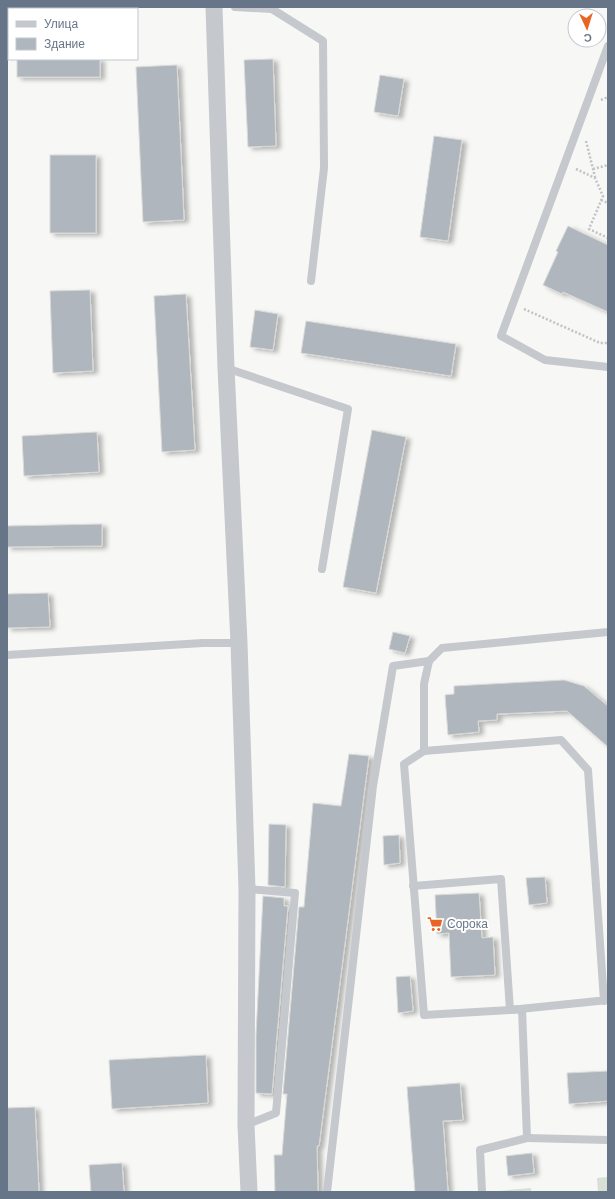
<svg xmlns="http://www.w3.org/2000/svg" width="615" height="1199" font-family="Arial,sans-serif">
<defs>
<filter id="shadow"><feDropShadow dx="4.5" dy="2.5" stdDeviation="2" flood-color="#0004"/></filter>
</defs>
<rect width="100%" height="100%" fill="#f7f8f5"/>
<g fill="#d8e0d6">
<polygon points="607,1177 608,1192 598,1192 597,1178"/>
<polygon points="531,1188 531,1192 487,1192"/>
</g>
<g fill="#b0b6bd" stroke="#d9d9d7" filter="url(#shadow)">
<rect x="17" y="59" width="83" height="18"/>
<polygon points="273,59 276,146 248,147 244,60"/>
<polygon points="177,65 184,220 143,222 136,67"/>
<polygon points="380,75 404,79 398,116 374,112"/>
<polygon points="434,136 462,140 448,241 420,237"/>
<rect x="50" y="155" width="46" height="78"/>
<polygon points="568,226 608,245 608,312 563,292 562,294 543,285 558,252 556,251"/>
<polygon points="90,290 93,371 53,373 50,291"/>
<polygon points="186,294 195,450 162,452 154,296"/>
<polygon points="255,310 278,314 273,350 250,347"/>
<polygon points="306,321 456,344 451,376 301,353"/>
<polygon points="372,430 406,437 376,593 343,587"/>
<polygon points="97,432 99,472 24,476 22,436"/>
<polygon points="102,524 102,546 7,547 7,526"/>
<polygon points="48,593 50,627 7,628 7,594"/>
<polygon points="393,632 410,636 405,653 389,649"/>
<polygon points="564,680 584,686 608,706 608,747 567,711 497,714 497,720 478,721 479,732 448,735 445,695 454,694 454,686"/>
<polygon points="349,754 369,756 319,1146 317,1146 318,1192 275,1192 274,1155 282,1155 287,1094 283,1094 299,907 304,907 313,803 341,806"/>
<polygon points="269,824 286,825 285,887 268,885"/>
<polygon points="399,835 400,863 384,865 383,836"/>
<polygon points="545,877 547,903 529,905 526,878"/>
<polygon points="479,893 482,938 493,937 495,975 451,977 449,933 437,934 435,895"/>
<polygon points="263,896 284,898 284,906 288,906 272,1094 256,1093 256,1035"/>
<polygon points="410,976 413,1011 398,1013 396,977"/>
<polygon points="206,1055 208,1103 112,1109 109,1060"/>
<polygon points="608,1071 608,1101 569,1104 567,1073"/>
<polygon points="460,1083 463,1120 443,1121 448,1192 415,1192 407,1087"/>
<polygon points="35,1107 39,1192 7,1192 7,1108"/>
<polygon points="532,1153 534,1173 508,1176 506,1156"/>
<polygon points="122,1163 124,1192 91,1192 89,1165"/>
</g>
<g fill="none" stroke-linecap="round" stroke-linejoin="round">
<g stroke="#c1c2c5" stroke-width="2.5" stroke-dasharray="2 2" stroke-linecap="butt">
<polyline points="601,100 608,97"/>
<polyline points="586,141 595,177"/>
<polyline points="576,169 595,178 603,196 589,229 608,238"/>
<polyline points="593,169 608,165"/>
<polyline points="601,200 608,203"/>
<polyline points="524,309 600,343 608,343"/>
</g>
<g stroke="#c5c8cc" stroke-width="8">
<polyline points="235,7 272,9 323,41 324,168 311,281"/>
<polyline points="608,46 501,336 545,360 608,367"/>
<polyline points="226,368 348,409 322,569"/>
<polyline points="7,655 203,643 239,643"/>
<polyline points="424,751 424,684 429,661 442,648 608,632"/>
<polyline points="413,886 501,879 510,1010 522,1009 527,1138 480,1150 482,1192"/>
<polyline points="604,1001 588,770 561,740 424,751 404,764 424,1015 510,1010 608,1000"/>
<polyline points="246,1125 276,1113 295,893 247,889"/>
<polyline points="527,1138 608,1140"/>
<polyline points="327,1192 373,786 393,666 429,661"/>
</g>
<polyline stroke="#c5c8cc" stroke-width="17" points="214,7 226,368 239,643 247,889 246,1125 249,1192"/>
</g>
<defs>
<symbol id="supermarket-bare" viewBox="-9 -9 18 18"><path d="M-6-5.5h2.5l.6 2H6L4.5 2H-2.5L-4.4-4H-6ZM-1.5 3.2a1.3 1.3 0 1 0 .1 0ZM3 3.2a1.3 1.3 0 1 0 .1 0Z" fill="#e96523" stroke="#fff" stroke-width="2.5" paint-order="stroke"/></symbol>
</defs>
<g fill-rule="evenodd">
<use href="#supermarket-bare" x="424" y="913" width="22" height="22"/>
</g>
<g text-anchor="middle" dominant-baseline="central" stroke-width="4" stroke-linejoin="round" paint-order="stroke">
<g font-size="12" fill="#667587" stroke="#fff" text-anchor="start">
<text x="447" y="924">Сорока</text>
</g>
</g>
<rect width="615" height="1199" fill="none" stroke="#667587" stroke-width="16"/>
<rect x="8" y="8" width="130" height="52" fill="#ffffff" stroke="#c2c8cf"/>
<rect x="16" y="21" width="20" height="6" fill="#c5c8cc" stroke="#c2c8cf"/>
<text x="44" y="28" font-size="12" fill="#667587">Улица</text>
<rect x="16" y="38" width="20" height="12" fill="#b0b6bd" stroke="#c2c8cf"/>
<text x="44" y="48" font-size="12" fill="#667587">Здание</text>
<g transform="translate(587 28) rotate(176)"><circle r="19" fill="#ffffff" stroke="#c2c8cf"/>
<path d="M0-3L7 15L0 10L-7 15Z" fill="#e96523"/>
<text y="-6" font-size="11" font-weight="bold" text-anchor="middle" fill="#667587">С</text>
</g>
</svg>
